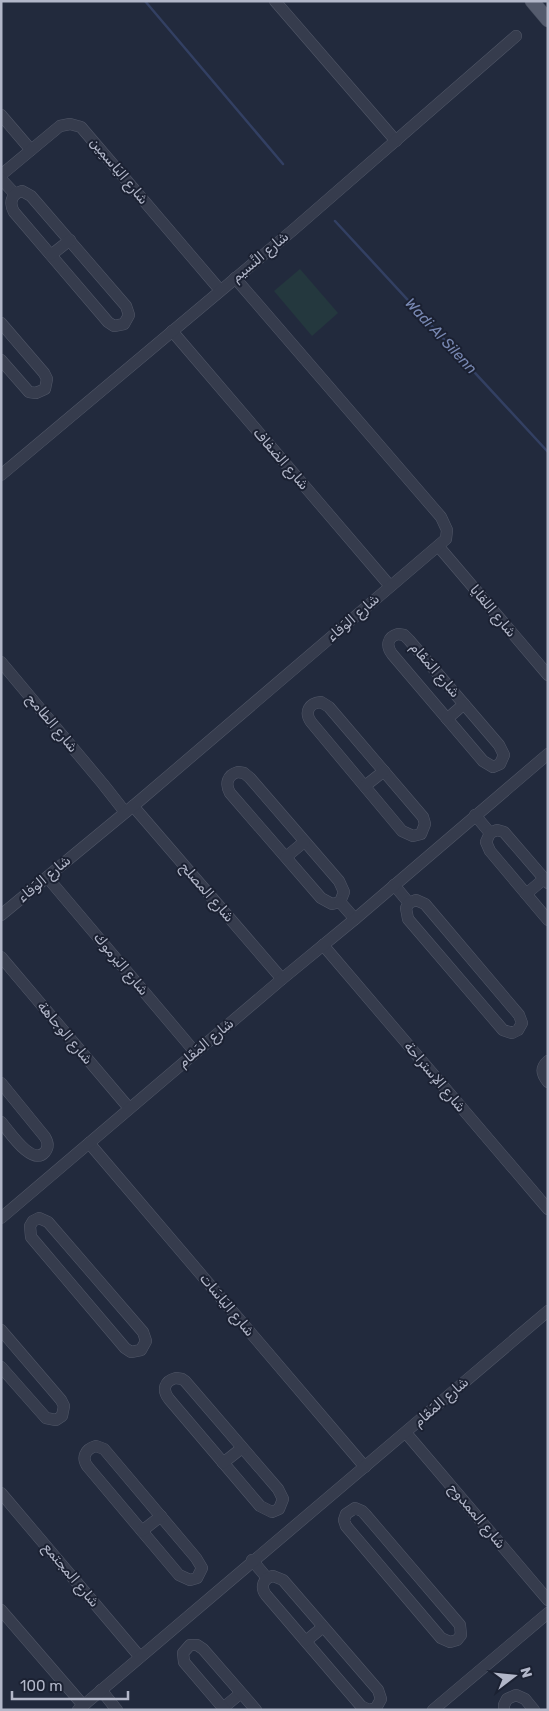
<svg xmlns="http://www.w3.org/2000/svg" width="549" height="1711" font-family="Rubik,'Noto Naskh Arabic',sans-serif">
<rect width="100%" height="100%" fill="#222a3d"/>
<polygon fill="#24383e" points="300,269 338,313 312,336 274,291"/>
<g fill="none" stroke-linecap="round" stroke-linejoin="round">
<g stroke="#334063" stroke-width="2.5">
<polyline points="145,1 283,164"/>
<polyline points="335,221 548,452"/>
</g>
<defs>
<g id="minor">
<polyline points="275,1 396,141"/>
<polyline points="1,115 31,150"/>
<polyline points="1,175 60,126 70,124 81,127 220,290"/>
<polyline points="1,179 15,194"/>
<path d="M22,191L31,196L126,306L129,315L124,324L114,326L108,322L14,212C9,203 11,194 22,191Z"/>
<polyline points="51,255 70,240"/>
<polyline points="1,323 44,373 47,379 45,389 36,393 29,392 1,360"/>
<polyline points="172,331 390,586"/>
<polyline points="1,475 293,230 516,36"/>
<polyline points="439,547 548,675"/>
<path d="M398,634L404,635L409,640L499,745L504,755L500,764L493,767L483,761L392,654C386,646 387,637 398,634Z"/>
<polyline points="1,662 103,784 125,812"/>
<path d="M321,702L329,707L423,817L425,824L421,834L413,836L402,831L311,722C304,712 309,703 321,702Z"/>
<polyline points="447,719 464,704"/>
<path d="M238,772L244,773L250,778L339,881L344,892L340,902L332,904L321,898L230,793C225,784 227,775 238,772Z"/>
<polyline points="365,786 384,771"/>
<polyline points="133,806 282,979"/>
<polyline points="475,815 490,833"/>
<polyline points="286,857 304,842"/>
<polyline points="47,877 195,1052"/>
<polyline points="548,883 504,832 497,830 490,833 486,842 490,851 548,920"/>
<polyline points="394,885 409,903"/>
<polyline points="526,894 544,879"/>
<polygon points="416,900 425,904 519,1015 522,1023 518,1030 512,1033 503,1030 408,919 406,908 409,903"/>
<polyline points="340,902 355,919"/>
<polyline points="1,915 138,802 446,539 447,530 441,517 235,278"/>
<polyline points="323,945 548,1209"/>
<polyline points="1,957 129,1108"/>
<path d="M548,1061C540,1068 542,1075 548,1082"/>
<path d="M1,1083L45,1137C48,1142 49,1147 45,1152C32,1167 9,1131 1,1122"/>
<polyline points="89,1143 365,1467"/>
<polyline points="1,1218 282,979 355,919 548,754"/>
<polygon points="39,1218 48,1222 143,1332 146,1341 141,1350 131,1352 125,1348 31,1237 30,1226 33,1221"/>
<polyline points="1,1330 61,1400 64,1406 62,1416 56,1420 46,1418 1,1367"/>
<path d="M176,1378L182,1379L185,1381L278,1489L283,1499L279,1509L272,1512L260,1506L169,1399C162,1390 164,1381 176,1378Z"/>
<polyline points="406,1433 548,1600"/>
<path d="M96,1446L104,1449L196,1558L202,1568L197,1578L190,1580L179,1575L88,1467C81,1458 85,1449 96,1446Z"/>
<polyline points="223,1463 242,1448"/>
<polyline points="1,1493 140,1657"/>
<polygon points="355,1508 362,1511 365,1514 460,1625 461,1635 457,1640 450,1642 441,1638 346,1526 344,1520 346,1514"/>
<polyline points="142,1531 161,1516"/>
<polyline points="252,1560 267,1578"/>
<path d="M273,1576L283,1580L378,1690L381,1699L376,1708L369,1710L361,1706L266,1595C260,1587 263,1578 273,1576Z"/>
<polyline points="1,1610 83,1705"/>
<polyline points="306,1641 323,1627"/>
<polyline points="101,1690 117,1710"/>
<polyline points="223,1708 241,1693"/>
<polyline points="78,1710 548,1311"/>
<polyline points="225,1710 184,1662 183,1653 190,1645 197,1645 203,1649 256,1710"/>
<polyline points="433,1710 548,1613"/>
<polyline points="504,1710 504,1705 507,1699 516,1695 525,1699 534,1710"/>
</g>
<polyline id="major" points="532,1 548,20"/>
</defs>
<use href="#minor" stroke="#515768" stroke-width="12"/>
<use href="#major" stroke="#3f4556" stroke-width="15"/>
<use href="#minor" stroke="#363c4d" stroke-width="11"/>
<use href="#major" stroke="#545b6d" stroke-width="14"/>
</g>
<g text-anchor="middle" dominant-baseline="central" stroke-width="4" stroke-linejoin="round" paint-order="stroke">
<g font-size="14" fill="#b2b7c9" stroke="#1b2132">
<text transform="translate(119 171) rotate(50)">شارع اليَاسمِين</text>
<text transform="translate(260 257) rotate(-40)">شارع النَّسيم</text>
<text transform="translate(281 459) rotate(49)">شارع الضفاف</text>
<text transform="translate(493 611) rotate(50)">شارع اللقايا</text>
<text transform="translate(353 618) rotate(-41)">شارع الوَفاء</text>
<text transform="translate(435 670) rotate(49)">شارع المَقَام</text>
<text transform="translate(52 723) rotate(50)">شارع الطامح</text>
<text transform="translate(44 879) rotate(-40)">شارع الوَفاء</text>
<text transform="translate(207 892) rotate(49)">شارع المصلح</text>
<text transform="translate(121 964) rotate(50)">شارع اليَرموك</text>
<text transform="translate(65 1033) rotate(50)">شارع الوجاهة</text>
<text transform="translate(206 1043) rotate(-40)">شارع المَقَام</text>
<text transform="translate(435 1077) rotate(50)">شارع الإستراحة</text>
<text transform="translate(227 1305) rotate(50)">شارع اليَاسَات</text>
<text transform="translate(441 1402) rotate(-41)">شارع المَقَام</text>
<text transform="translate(477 1516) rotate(50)">شارع الممدوح</text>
<text transform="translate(71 1575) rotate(50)">شارع المجتمع</text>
</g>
<g font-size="15" font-style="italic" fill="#7888b2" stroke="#1b2132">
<text transform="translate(441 336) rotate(47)">Wadi Al Silenn</text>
</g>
</g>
<rect width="549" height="1711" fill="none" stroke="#b2b7c9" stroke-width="5"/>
<g transform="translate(514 1676) rotate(74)" stroke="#1b2132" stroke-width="4" paint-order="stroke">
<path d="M0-4L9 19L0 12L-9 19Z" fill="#b2b7c9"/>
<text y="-8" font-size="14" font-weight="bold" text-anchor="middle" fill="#b2b7c9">N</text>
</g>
<path d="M12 1691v8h116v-8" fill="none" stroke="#b2b7c9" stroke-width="2.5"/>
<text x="20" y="1691" font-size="15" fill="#b2b7c9" stroke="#1b2132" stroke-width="4" paint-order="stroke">100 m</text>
</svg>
